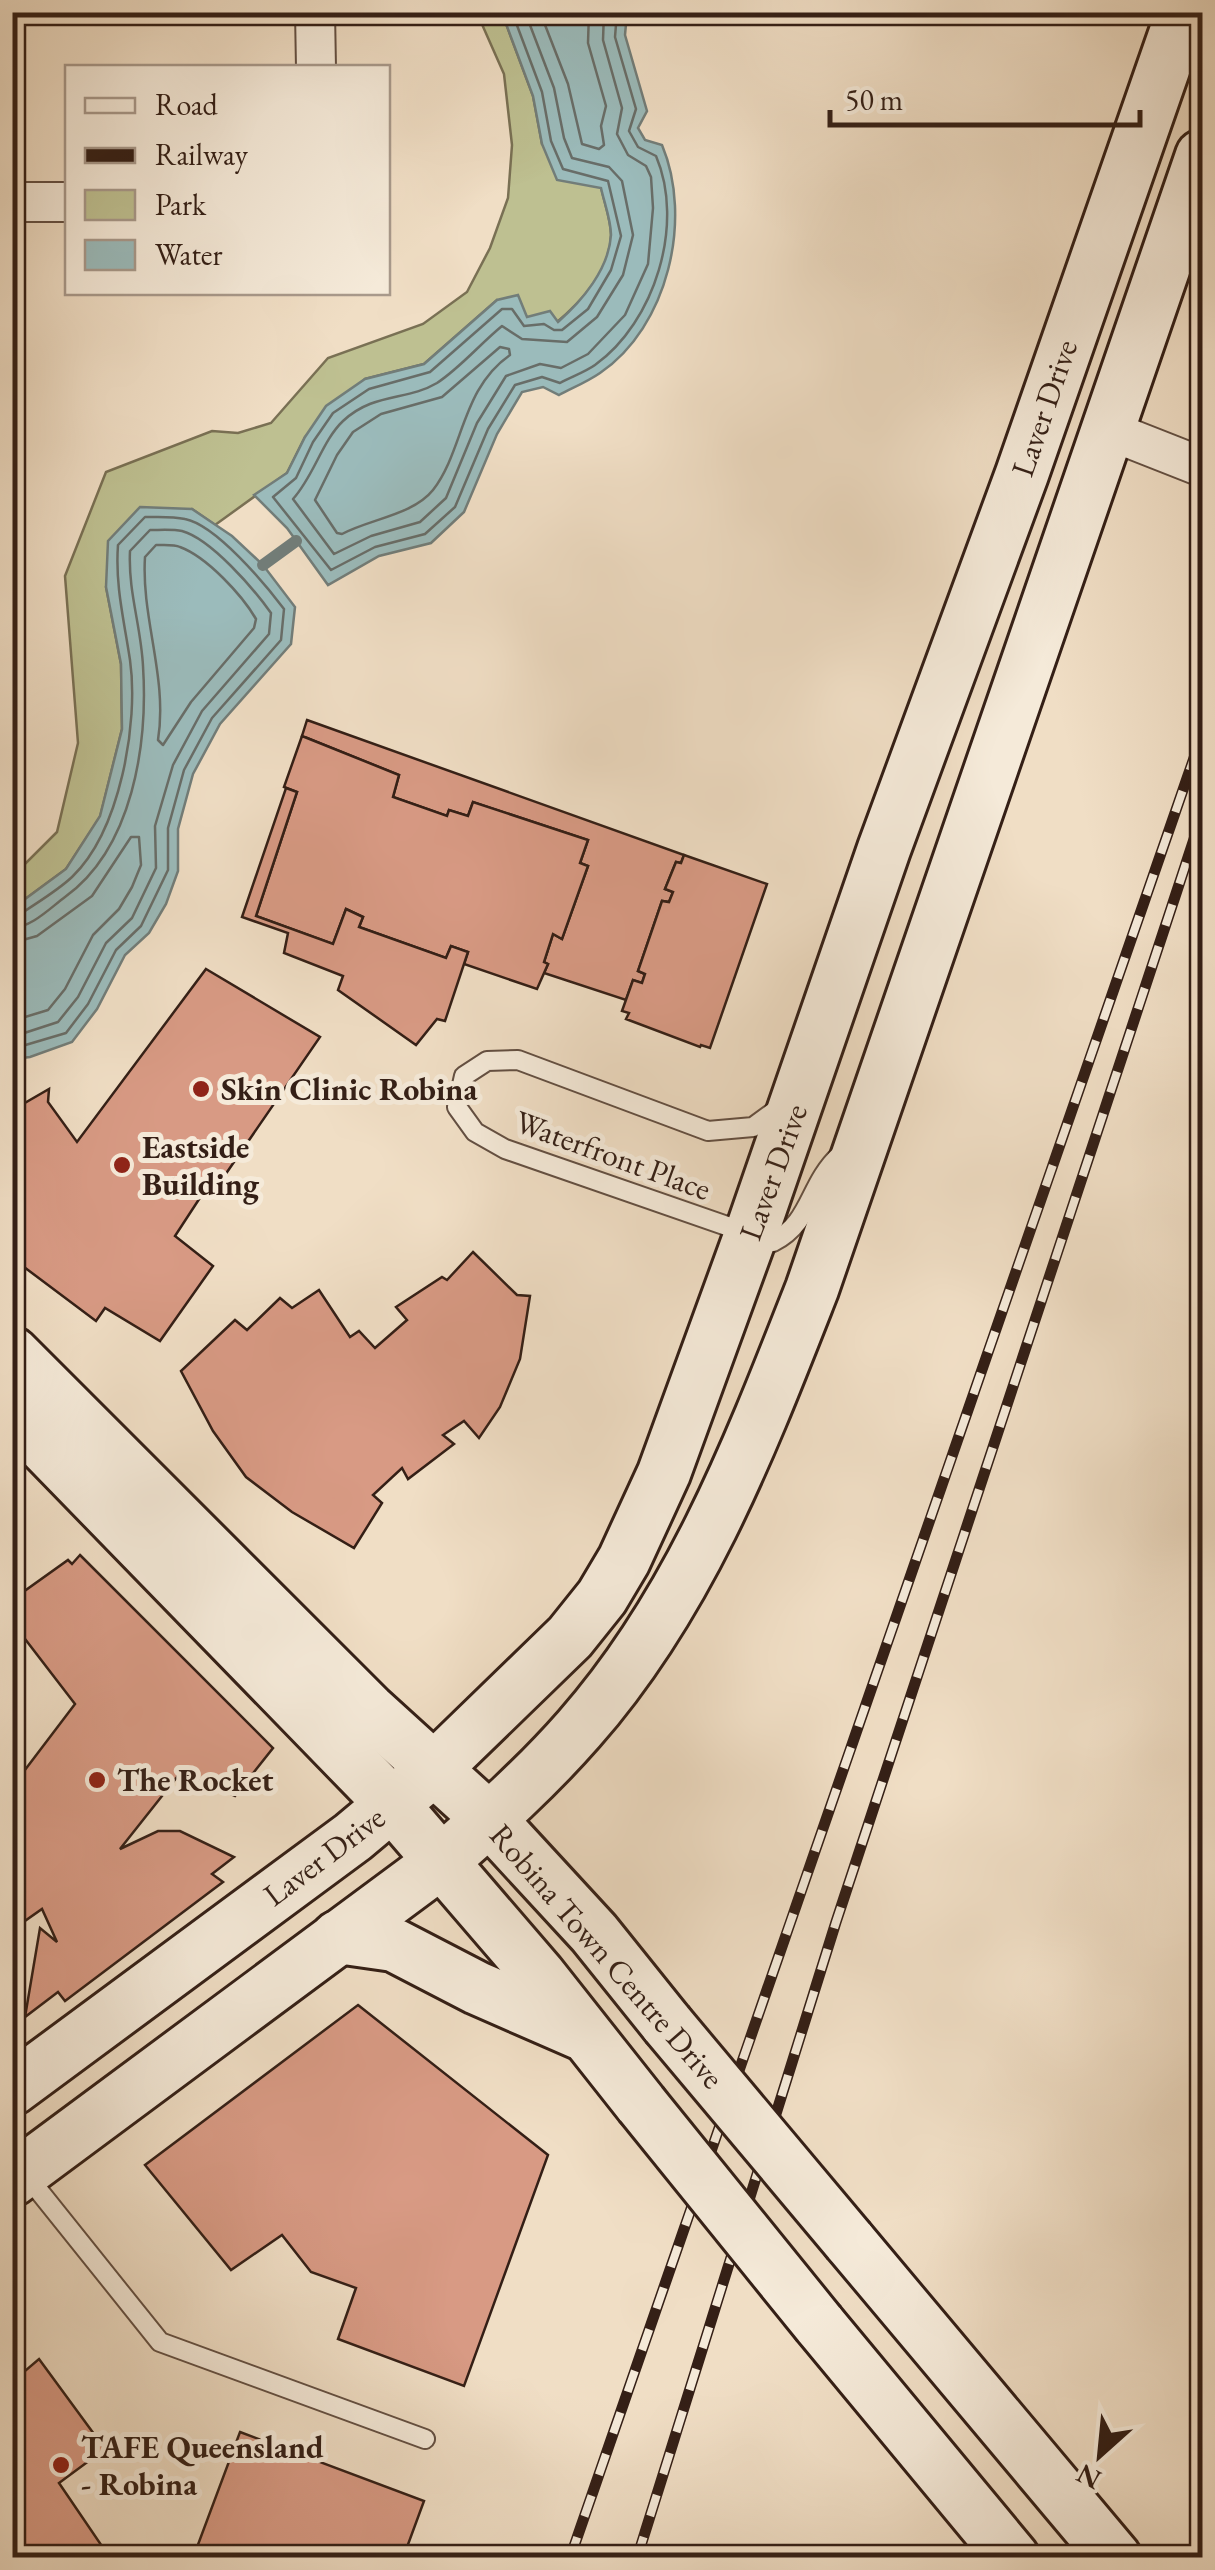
<svg xmlns="http://www.w3.org/2000/svg" width="1215" height="2570" font-family="'EB Garamond',serif">
<rect width="100%" height="100%" fill="#f0dec5"/>
<filter id="stains"><feTurbulence type="fractalNoise" baseFrequency=".002" numOctaves="4"/><feColorMatrix values="0 0 0 0 .2 0 0 0 0 .09 0 0 0 0 .02 0 0 0 .5 -.17"/></filter>
<radialGradient id="worn" r=".72"><stop offset=".6" stop-color="#630" stop-opacity="0"/><stop offset="1" stop-color="#630" stop-opacity=".3"/></radialGradient>
<path fill="#bec091" stroke="#797054" stroke-width="2.5" d="M477,13H502L533,96L542,144L601,187C604,202 611,220 611,235C610,270 582,301 557,322L527,317L497,300L424,364L365,379L305,437L287,473L215,525L192,509L106,587L121,664L122,729L100,817L66,869L13,908L12,872L25,864L57,832L78,743L65,576L106,472L212,431L238,433L271,423L328,358L423,324L467,292L490,248L508,198L512,145L504,74Z"/>
<g fill="#9bbbbb" stroke="#727d79" stroke-width="2.5">
<path d="M502,13H627L625,35L647,111L638,128L645,140L662,145C693,219 668,327 600,373C587,382 572,388 559,395L543,387L522,392L497,434L464,512L431,543L379,556L328,585L287,528L254,495L287,473L305,437L326,406L365,379L424,364L497,300L518,295L527,317L550,311L558,322C582,301 609,269 611,235C611,220 604,202 601,188L557,180L542,144L533,96Z"/>
<polygon points="140,507 192,509 232,536 263,565 295,607 291,644 220,724 193,774 178,829 178,871 166,904 149,933 125,955 97,1009 72,1042 30,1057 13,1059 13,908 66,869 100,816 122,729 121,664 106,587 108,541"/>
</g>
<g fill="none" stroke-linecap="round" stroke-linejoin="round">
<g stroke="#686d68" stroke-width="2.5">
<path d="M512,12L542,92L551,141L563,169L608,181L621,236L611,270L588,309L562,330H554L544,324L524,326L512,309H502L430,372L369,389L333,413L313,442L296,478L273,497L331,570L375,547L425,534L455,507L488,429L515,385L542,377L560,383C571,377 585,372 595,365C655,322 685,224 656,156L638,147L629,131L636,109L615,37L617,12"/>
<path d="M525,12L554,88L564,138L572,158L609,167L622,181L633,235L623,275L597,317L567,342L522,339L502,326C480,344 460,368 437,383C407,401 374,392 343,421C322,441 314,476 293,499L334,554L371,536L420,522L446,498L477,423L506,376L540,364L561,368L588,354L625,315L648,264L653,208L651,177L646,166L628,155L617,134L622,108L603,40L604,12"/>
<polyline points="540,12 568,84 582,144 599,149 604,145 601,126 606,106 588,43 589,12"/>
<path d="M500,347L509,349L510,355C461,389 464,450 433,490C413,515 370,519 342,534L337,533L315,500L337,455L353,432L381,414L442,397Z"/>
<path d="M156,545C163,545 174,544 180,547C207,557 242,595 256,619L254,628L191,702L163,745L158,740C168,678 141,618 145,557Z"/>
<path d="M12,915L22,913C38,902 57,891 72,877C120,831 139,723 130,660C124,620 115,585 118,545L145,517C157,517 172,516 185,519C216,525 265,584 284,609L281,640L212,718L184,770L168,828V870L141,926L116,950L88,1004L66,1033L12,1049"/>
<path d="M12,928C32,927 49,909 65,897C133,848 148,744 143,666C141,626 128,592 130,551L150,530C160,530 173,529 182,531C211,539 254,589 271,613L269,634L202,711L173,765L155,826L156,868L132,918L106,943L78,997L58,1022L12,1037"/>
<polyline points="12,943 37,936 92,896 131,837 139,837 141,865 132,887 119,909 93,935 65,989 48,1010 12,1021"/>
</g>
<polyline stroke="#727d79" stroke-width="12" points="263,565 296,541"/>
</g>
<g fill="#d89a84" stroke="#341f16" stroke-width="2.5">
<polygon points="307,720 684,855 681,863 676,862 665,889 673,892 669,902 662,901 638,971 645,974 642,983 633,980 626,1000 544,973 548,964 544,962 553,934 562,939 588,866 580,863 588,840 473,802 468,816 449,810 447,816 393,797 399,775 302,736"/>
<polygon points="302,736 399,775 393,797 447,816 449,810 468,816 473,802 588,840 580,863 588,866 562,939 553,934 544,962 548,964 537,989 464,964 468,952 451,946 446,958 359,927 363,917 346,909 333,944 256,916 297,792 284,787"/>
<polygon points="286,788 297,792 256,916 333,944 346,909 363,917 359,927 446,958 451,946 468,952 445,1021 437,1019 416,1045 338,990 343,976 284,953 288,933 242,917"/>
<polygon points="684,855 767,884 710,1048 701,1045 700,1047 626,1019 629,1013 622,1011 633,980 642,983 645,974 638,971 662,901 669,902 673,892 665,889 676,862 681,863"/>
<polygon points="206,969 320,1037 214,1191 207,1187 175,1236 213,1266 160,1341 105,1308 96,1321 24,1267 12,1252 12,1101 18,1098 16,1108 49,1089 48,1102 77,1142"/>
<polygon points="473,1252 517,1295 530,1296 520,1359 500,1407 479,1438 464,1421 443,1435 454,1444 408,1479 402,1468 373,1495 382,1503 354,1548 292,1512 246,1477 213,1431 181,1371 235,1320 247,1330 280,1298 292,1308 319,1290 350,1337 359,1331 375,1348 407,1320 396,1307 442,1277 447,1280"/>
<polygon points="80,1555 273,1748 235,1796 181,1772 120,1849 158,1831 180,1831 234,1857 212,1874 223,1882 65,2001 58,1992 25,2017 40,1928 57,1942 42,1909 12,1930 12,1787 75,1704 12,1622 12,1600 68,1560 72,1564"/>
<polygon points="358,2005 548,2155 464,2386 338,2339 356,2288 311,2272 282,2235 231,2270 145,2165"/>
<polygon points="39,2359 105,2449 59,2483 110,2558 12,2558 12,2382"/>
<polygon points="240,2432 424,2501 403,2558 193,2558"/>
</g>
<g fill="none" stroke-linecap="round" stroke-linejoin="round">
<defs>
<g id="lane">
<path d="M779,1108L753,1127L708,1131L518,1060L487,1061L464,1076L457,1107L475,1132L505,1149L773,1242C812,1222 808,1185 840,1155"/>
<polyline points="27,2176 160,2342 425,2439"/>
</g>
<g id="street">
<polyline points="315,12 316,68"/>
<polyline points="12,202 68,202"/>
<polyline points="1108,430 1202,467"/>
</g>
<g id="secondary">
<polyline points="12,1353 369,1710 489,1819 594,1933 667,2024"/>
<polyline points="12,1413 392,1804 539,1975 641,2104"/>
<polyline points="338,1937 394,1945 477,1988 580,2033"/>
<polyline points="12,2089 353,1837 434,1769 570,1637 602,1597 624,1560 664,1473 750,1237 884,849 1022,474 1183,12"/>
<path d="M12,2180L442,1861C490,1819 537,1777 579,1729C691,1602 751,1444 812,1289L1202,156"/>
<polyline points="849,2241 1115,2558"/>
<polyline points="819,2324 1013,2558"/>
</g>
</defs>
<use href="#lane" stroke="#634f42" stroke-width="22"/>
<use href="#street" stroke="#634f42" stroke-width="42"/>
<use href="#secondary" stroke="#341f16" stroke-width="58"/>
<use href="#lane" stroke="#f5ead9" stroke-width="18"/>
<use href="#street" stroke="#f5ead9" stroke-width="38"/>
<use href="#secondary" stroke="#f5ead9" stroke-width="52"/>
<defs>
<g id="rail">
<polyline points="570,2558 1202,735"/>
<polyline points="637,2558 836,1922 1202,815"/>
</g>
</defs>
<use href="#rail" stroke="#341f16" stroke-width="11"/>
<use href="#rail" stroke="#f5ead9" stroke-width="8" stroke-dasharray="22" stroke-linecap="butt"/>
<defs>
<g id="secondary-bridge">
<polyline points="667,2024 849,2241"/>
<polyline points="641,2104 819,2324"/>
</g>
</defs>
<use href="#secondary-bridge" stroke="#341f16" stroke-width="58" stroke-linecap="butt"/>
<use href="#secondary-bridge" stroke="#f5ead9" stroke-width="52"/>
</g>
<g fill="#8f2418" stroke="#f5ead9" stroke-width="4">
<circle cx="201" cy="1089" r="10"/>
<circle cx="122" cy="1165" r="10"/>
<circle cx="97" cy="1780" r="10"/>
<circle cx="61" cy="2465" r="10"/>
</g>
<g text-anchor="middle" dominant-baseline="central" stroke-width="10" stroke-linejoin="round" paint-order="stroke">
<g font-size="32" fill="#341f16" stroke="#f5ead9">
<text transform="translate(1044 408) rotate(-71)">Laver Drive</text>
<text transform="translate(613 1155) rotate(20)">Waterfront Place</text>
<text transform="translate(773 1172) rotate(-70)">Laver Drive</text>
<text transform="translate(324 1856) rotate(-37)">Laver Drive</text>
<text transform="translate(607 1956) rotate(49)">Robina Town Centre Drive</text>
</g>
<g font-size="32" font-weight="bold" fill="#341f16" stroke="#f5ead9" text-anchor="start">
<text x="221" y="1089">Skin Clinic Robina</text>
<text x="142" y="1147">Eastside<tspan x="142" dy="37">Building</tspan></text>
<text x="117" y="1780">The Rocket</text>
<text x="81" y="2447">TAFE Queensland<tspan x="81" dy="37">- Robina</tspan></text>
</g>
</g>
<rect width="1215" height="2570" fill="none" stroke="#f0dec5" stroke-width="50"/>
<rect x="15" y="15" width="1185" height="2540" fill="none" stroke="#341f16" stroke-width="5"/>
<rect x="25" y="25" width="1165" height="2520" fill="none" stroke="#341f16" stroke-width="2.5"/>
<rect x="65" y="65" width="325" height="230" fill="#f5ead9" stroke="#a8998b" stroke-width="2.5"/>
<rect x="85" y="98" width="50" height="15" fill="#f5ead9" stroke="#a8998b" stroke-width="2.5"/>
<text x="155" y="115" font-size="30" fill="#341f16">Road</text>
<rect x="85" y="148" width="50" height="15" fill="#341f16" stroke="#a8998b" stroke-width="2.5"/>
<text x="155" y="165" font-size="30" fill="#341f16">Railway</text>
<rect x="85" y="190" width="50" height="30" fill="#bec091" stroke="#a8998b" stroke-width="2.5"/>
<text x="155" y="215" font-size="30" fill="#341f16">Park</text>
<rect x="85" y="240" width="50" height="30" fill="#9bbbbb" stroke="#a8998b" stroke-width="2.5"/>
<text x="155" y="265" font-size="30" fill="#341f16">Water</text>
<g transform="translate(1100 2455) rotate(207)" stroke="#f5ead9" stroke-width="8" paint-order="stroke">
<path d="M0-8L18 38L0 25L-18 38Z" fill="#341f16"/>
<text y="-15" font-size="28" font-weight="bold" text-anchor="middle" fill="#341f16">N</text>
</g>
<path d="M830 110v15h310v-15" fill="none" stroke="#341f16" stroke-width="5"/>
<text x="845" y="110" font-size="30" fill="#341f16" stroke="#f5ead9" stroke-width="8" paint-order="stroke">50 m</text>
<rect width="100%" height="100%" filter="url(#stains)"/>
<rect width="100%" height="100%" fill="url(#worn)"/>
</svg>
